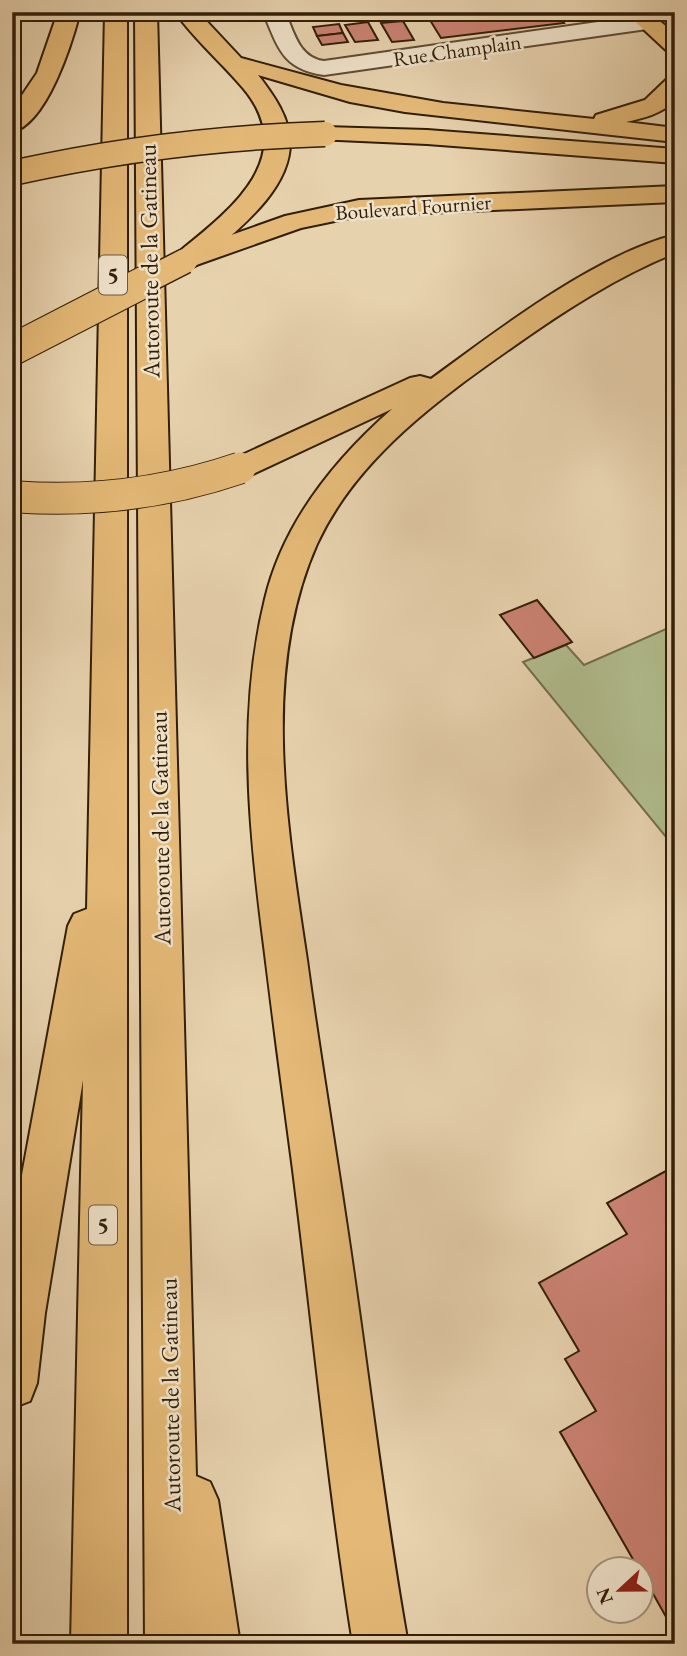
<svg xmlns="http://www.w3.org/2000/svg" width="687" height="1656" font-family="'EB Garamond',serif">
<rect width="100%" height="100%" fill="#e7d2ae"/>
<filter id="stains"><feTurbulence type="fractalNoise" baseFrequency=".00286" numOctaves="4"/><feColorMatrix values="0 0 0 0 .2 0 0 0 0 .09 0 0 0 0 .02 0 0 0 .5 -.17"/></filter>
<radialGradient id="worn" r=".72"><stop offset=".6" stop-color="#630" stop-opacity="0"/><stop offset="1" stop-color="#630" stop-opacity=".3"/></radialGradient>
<polygon fill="#b1bd8e" stroke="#726e4b" stroke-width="2" points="675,625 675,848 523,662 566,645 584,665"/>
<g fill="#cb8273" stroke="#321e08" stroke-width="2">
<polygon points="425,12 556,12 564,23 441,38"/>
<polygon points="403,21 414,40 392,42 381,23"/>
<polygon points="368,22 378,40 355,42 345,25"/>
<polygon points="339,24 343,33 317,36 313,27"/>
<polygon points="343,33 348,42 322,45 317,36"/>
<polygon points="537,600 572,642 534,658 500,615"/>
<polygon points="675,1166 675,1633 642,1574 642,1568 638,1568 560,1432 596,1411 565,1359 579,1351 539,1283 627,1234 607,1203"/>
</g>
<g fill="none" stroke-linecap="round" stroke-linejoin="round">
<defs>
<path id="minor" d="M263,12H285C294,32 299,58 324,61L647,15L655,17L658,22L655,27L647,29L324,75C282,69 278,47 263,12Z"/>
<g id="major">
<polygon points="625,12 649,12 675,34 675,53 667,51"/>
<polygon points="325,127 427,130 675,149 675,163 427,144 316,139 313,134 316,129"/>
<polygon points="675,186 675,202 359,216 301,228 185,269 175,267 171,261 175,255 285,216 359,200"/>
</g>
<g id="highway">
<path d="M58,12H80C72,43 47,124 12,132V110L37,73Z"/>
<polygon points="105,12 127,12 127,1644 71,1644 83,1080 45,1313 37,1383 30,1401 12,1408 12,1229 68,926 74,914 87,909"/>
<polygon points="135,12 157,12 196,1476 210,1482 218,1500 240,1644 145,1644"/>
<path d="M175,12H198L241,58L341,85L443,103L594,119L596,115L645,100L667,79L675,77V100C662,114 644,118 626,122L675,128V142L405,112L350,102L258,75C273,94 290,118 290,143C290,186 247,222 217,248C210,254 201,264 191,268C185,270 181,268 175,267L171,261L175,255C227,213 302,158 243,88C221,62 195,40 175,12Z"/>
<path d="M675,235V253C618,276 567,309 517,344C441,397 357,457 317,544C260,672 287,826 307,960C319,1049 334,1138 347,1227C368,1366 383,1505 408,1644H353C328,1486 313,1328 293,1170C283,1095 273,1021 264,946C249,830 237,714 265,599C283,523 334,460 392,409L251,475L240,478L229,475L224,468L229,461L410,378L420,376L431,379C496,331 597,254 675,235Z"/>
</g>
</defs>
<use href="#minor" stroke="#5f4b32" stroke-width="4"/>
<use href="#major" stroke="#321e08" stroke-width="4"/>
<use href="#highway" stroke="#321e08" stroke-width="4"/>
<use href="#minor" fill="#efe2ca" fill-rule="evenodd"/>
<use href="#major" fill="#e4b977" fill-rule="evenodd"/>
<use href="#highway" fill="#e4b977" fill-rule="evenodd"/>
<defs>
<g id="major-bridge-far1">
<path d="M12,173C116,150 219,137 325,134"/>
<polyline points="142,283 185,261"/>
</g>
<polyline id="major-bridge" points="12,350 146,281"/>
<path id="highway-bridge" d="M18,497C95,502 167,493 240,468"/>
</defs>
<use href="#major-bridge-far1" stroke="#321e08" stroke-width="27" stroke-linecap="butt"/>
<use href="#major-bridge" stroke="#321e08" stroke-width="33" stroke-linecap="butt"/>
<use href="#highway-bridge" stroke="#321e08" stroke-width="33" stroke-linecap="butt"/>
<use href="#major-bridge-far1" stroke="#e4b977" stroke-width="24"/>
<use href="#major-bridge" stroke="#e4b977" stroke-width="31"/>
<use href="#highway-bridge" stroke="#e4b977" stroke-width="31"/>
</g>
<g text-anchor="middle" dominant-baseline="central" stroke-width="5" stroke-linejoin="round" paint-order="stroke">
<g font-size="21" fill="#321e08" stroke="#efe2ca">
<text transform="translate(457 50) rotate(-8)">Rue Champlain</text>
<text transform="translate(413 207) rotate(-4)">Boulevard Fournier</text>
</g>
<g fill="#efe2ca" stroke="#6b5942" stroke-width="2">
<rect x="99" y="255.5" width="28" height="39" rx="5"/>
<rect x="89" y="1205.5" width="28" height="39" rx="5"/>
</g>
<g font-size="23" font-weight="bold" fill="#321e08">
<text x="113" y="275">5</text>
<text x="103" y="1225">5</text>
</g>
<g font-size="24" fill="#321e08" stroke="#efe2ca">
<text transform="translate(149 261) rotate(-91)">Autoroute de la Gatineau</text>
<text transform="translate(160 828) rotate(-91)">Autoroute de la Gatineau</text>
<text transform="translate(170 1395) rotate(-91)">Autoroute de la Gatineau</text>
</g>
</g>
<rect width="687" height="1656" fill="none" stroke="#e7d2ae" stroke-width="42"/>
<rect x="14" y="14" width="659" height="1628" fill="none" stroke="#321e08" stroke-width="3.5"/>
<rect x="21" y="21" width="645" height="1614" fill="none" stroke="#321e08" stroke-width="2"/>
<g transform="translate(620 1590) rotate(248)"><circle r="33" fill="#efe2ca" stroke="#a3947c" stroke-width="2"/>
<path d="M0-5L12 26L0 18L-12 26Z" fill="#8f2418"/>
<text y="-10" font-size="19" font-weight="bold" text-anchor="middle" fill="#321e08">N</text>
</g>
<rect width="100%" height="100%" filter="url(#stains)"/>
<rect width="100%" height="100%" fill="url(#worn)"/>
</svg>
